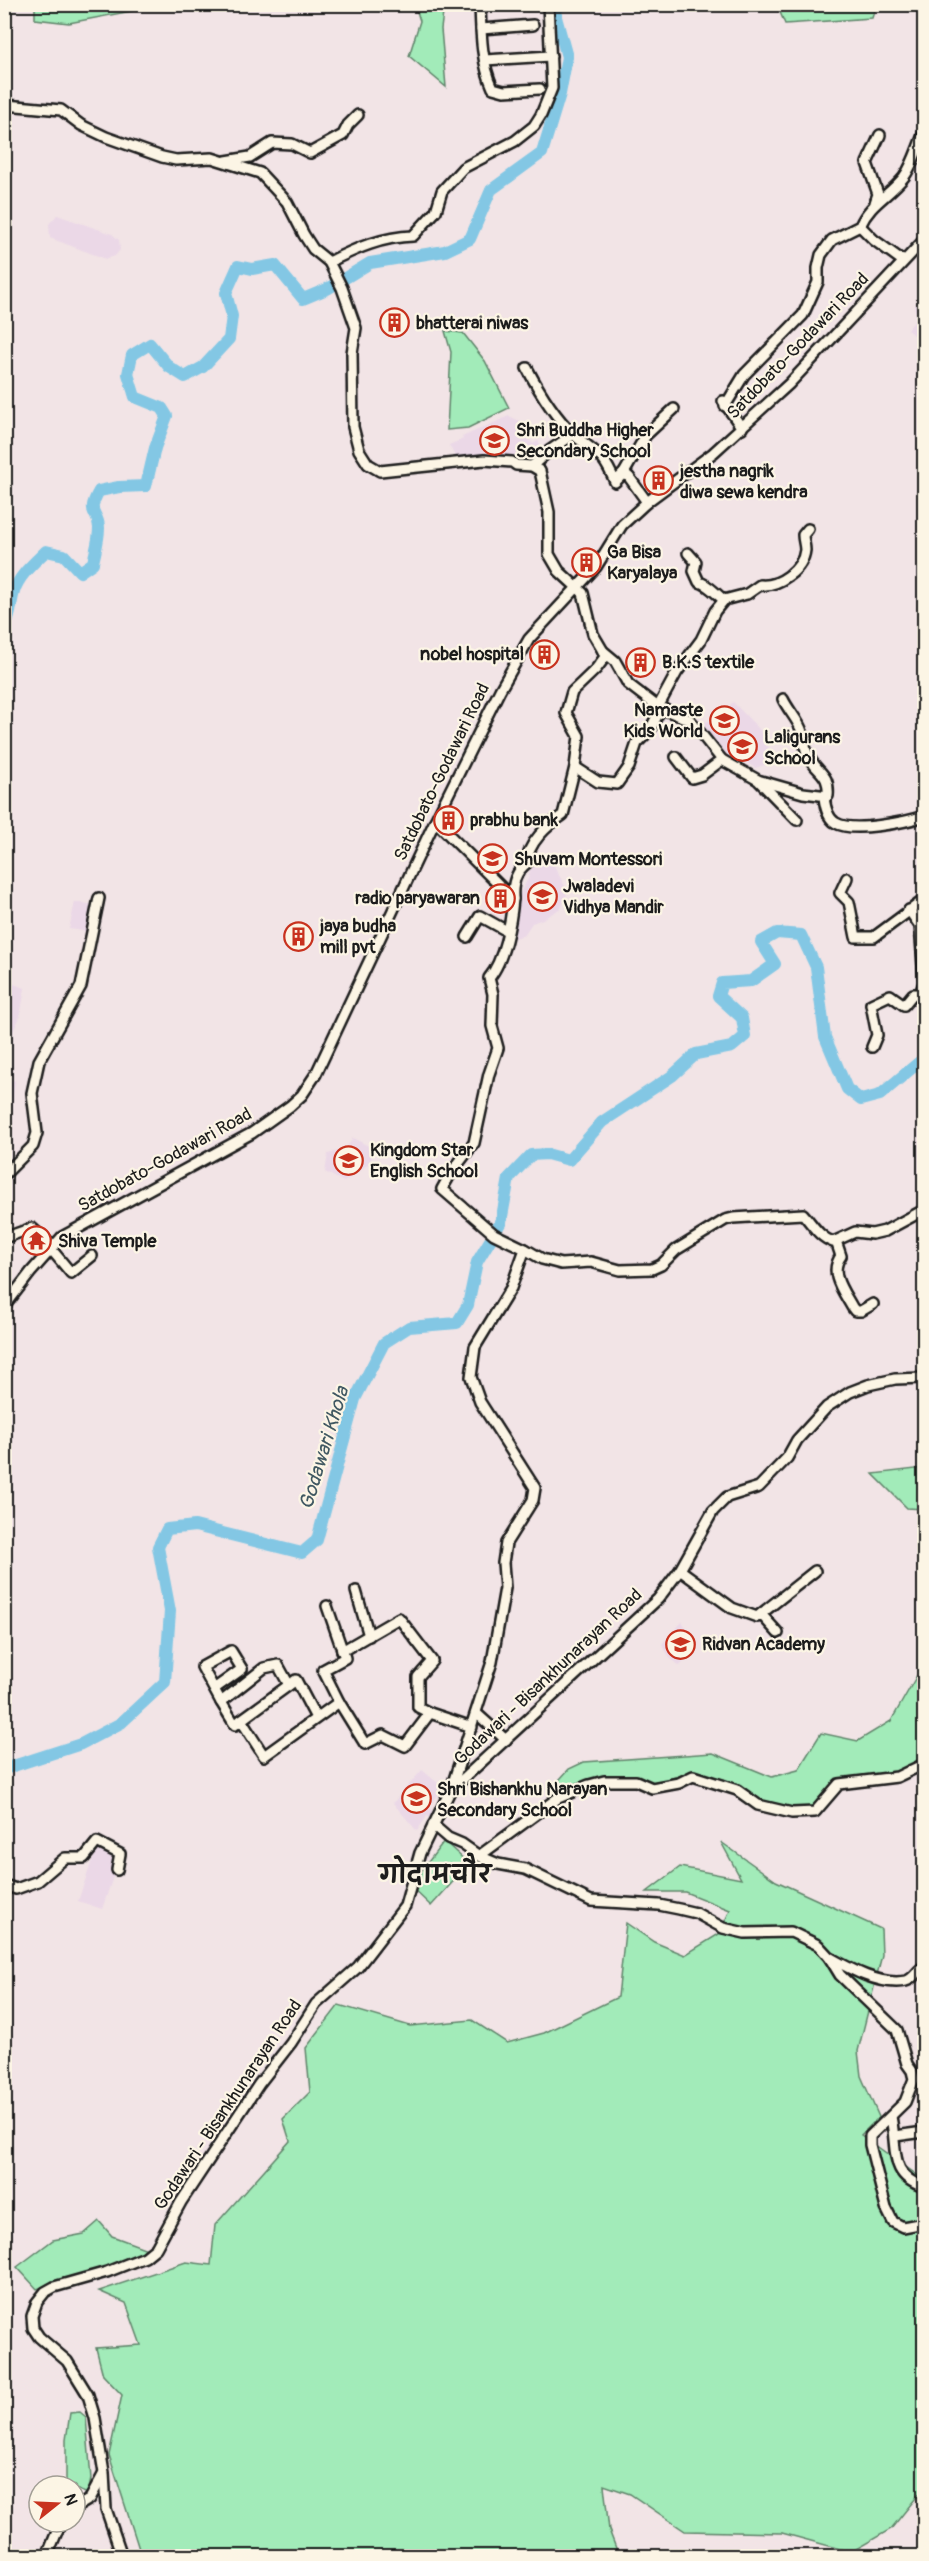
<svg xmlns="http://www.w3.org/2000/svg" width="929" height="2561" font-family="Pangolin,'Playpen Sans Deva',sans-serif">
<rect width="100%" height="100%" fill="#f2e4e6"/>
<filter id="ink" filterUnits="userSpaceOnUse"><feTurbulence type="fractalNoise" baseFrequency=".0167" numOctaves="2"/><feDisplacementMap in="SourceGraphic" scale="12" xChannelSelector="R" yChannelSelector="G"/><feConvolveMatrix kernelMatrix="1 2 1 2 8 2 1 2 1" color-interpolation-filters="sRGB"/></filter>
<g filter="url(#ink)">
<g fill="#ebd8e7">
<polygon points="57,215 112,234 119,240 120,250 115,256 106,259 50,238 49,224"/>
<polygon points="924,294 924,331 918,338 907,330 918,317 914,307"/>
<polygon points="509,416 520,421 519,430 533,444 538,441 544,450 527,462 458,462 449,445 463,439 462,437"/>
<polygon points="733,702 759,729 775,761 755,768 744,761 728,756 711,738 702,723 718,718"/>
<polygon points="550,858 568,892 561,908 543,919 532,923 524,935 515,938 508,935 516,900 528,879 532,863"/>
<polygon points="75,902 95,905 91,932 69,929"/>
<polygon points="5,981 25,988 20,1017 5,1047"/>
<polygon points="5,1077 15,1081 11,1112 5,1111"/>
<polygon points="353,1138 376,1150 367,1165 344,1182 325,1172 328,1154 345,1149"/>
<polygon points="682,1622 699,1644 680,1666 670,1658 662,1644"/>
<polygon points="422,1770 444,1788 428,1807 436,1814 432,1819 427,1816 417,1831 393,1803"/>
<polygon points="96,1849 120,1857 102,1909 78,1901"/>
</g>
<g fill="#a2ebb9" stroke="#5f846a" stroke-width="1.5">
<polygon points="35,5 132,5 132,11 69,23 35,19"/>
<polygon points="415,5 444,5 441,29 446,87 409,56 420,21"/>
<polygon points="777,5 777,4 876,5 872,18 785,24"/>
<polygon points="445,331 463,333 485,361 509,408 468,428 447,430 451,352"/>
<polygon points="924,1468 924,1509 907,1508 873,1474"/>
<path d="M924,1663V1756C898,1785 877,1772 846,1781C836,1783 818,1804 810,1811L764,1803L724,1779L692,1772L652,1784L606,1780L554,1795L551,1789L569,1769L584,1762L713,1753L772,1777L798,1770L821,1733L858,1741L891,1721Z"/>
<polygon points="444,1841 469,1864 431,1906 410,1886"/>
<polygon points="721,1842 776,1881 881,1929 882,1955 858,2051 861,2076 879,2117 861,2135 924,2180 924,2488 891,2529 851,2552 782,2533 685,2531 630,2494 604,2485 609,2530 619,2556 144,2556 140,2552 109,2455 122,2395 103,2375 96,2348 141,2345 126,2303 99,2291 186,2262 211,2265 215,2225 290,2141 283,2119 310,2092 306,2048 339,2005 410,2026 472,2020 507,2043 544,2033 618,1997 626,1923 654,1942 685,1955 719,1934 730,1910 685,1892 647,1892 680,1867 741,1879"/>
<polygon points="99,2221 112,2236 150,2250 100,2274 63,2280 37,2289 17,2267 53,2240 84,2234"/>
<polygon points="80,2412 86,2417 91,2479 88,2494 75,2489 75,2486 66,2486 66,2440 70,2413"/>
</g>
<g fill="none" stroke-linecap="round" stroke-linejoin="round">
<g stroke="#83c7e4" stroke-width="12">
<path d="M4,628C12,616 10,604 14,592C18,576 35,562 46,551L64,555L80,572L93,563C95,552 99,540 99,528C99,511 85,515 99,491L119,487L146,486L155,448L167,416L162,408L135,397L128,374L132,355L150,344L169,367L185,377L203,367L229,339L232,316L226,293L238,266L252,269L275,265L303,299L327,289L370,263L445,251L470,239L491,190L542,153L560,94L567,57L556,17V4"/>
<polyline points="4,1769 81,1744 121,1723 165,1682 170,1611 158,1547 167,1529 195,1526 302,1553 317,1540 355,1399 384,1343 409,1327 457,1323 468,1305 477,1262 501,1222 509,1178 531,1155 547,1154 569,1160 602,1122 672,1076 696,1054 732,1047 745,1036 742,1018 718,996 722,983 751,981 775,964 761,942 777,933 801,935 816,967 825,1037 847,1089 861,1100 880,1095 924,1058"/>
</g>
<defs>
<g id="minor">
<path d="M480,4C481,33 481,62 493,88L504,91L540,89"/>
<polyline points="481,29 533,25"/>
<polyline points="485,60 551,56"/>
<polyline points="4,102 6,105 61,110 81,125 106,137 162,157 176,160 212,158 260,173 287,202 304,235 313,249 329,262 342,288 356,328 352,353 353,427 359,450 368,464 380,471 484,460 512,462 516,465 532,466 540,471 549,512 549,554 559,571 583,593 593,634 603,651 615,661 628,684 658,707 690,720 722,760 758,780 797,820"/>
<polyline points="226,161 250,157 272,143 292,144 310,153 343,135 348,125 358,115"/>
<polyline points="875,203 878,194 867,163 880,135"/>
<polyline points="860,226 874,240 903,261"/>
<path d="M329,262C357,248 382,237 413,236L436,211L442,191L463,168L515,141L534,126L541,115L552,88L548,4"/>
<path d="M527,368C539,391 554,416 573,434C596,454 602,451 615,482L624,473L646,435L674,409"/>
<polyline points="723,401 742,428"/>
<path d="M725,406L744,375L803,315L818,282V268L821,255L832,240L860,226C870,203 889,196 904,177C913,165 918,146 924,133"/>
<polyline points="532,466 549,451 574,434"/>
<polyline points="624,473 629,477 647,502"/>
<path d="M688,553L696,562L694,571L699,582C708,584 716,594 724,600"/>
<polyline points="603,651 605,657 596,669 572,692 566,713 579,736 575,767 598,782 617,784 629,767 637,743 650,730 661,708"/>
<path d="M658,707L677,672L701,640L715,611L724,600L747,594L760,585C778,587 803,570 805,550C805,545 803,540 803,535L808,529"/>
<polyline points="676,757 692,778 702,775 722,760"/>
<path d="M761,781L803,793L828,796C830,772 817,774 808,755C804,748 805,740 802,732C799,721 788,710 783,699"/>
<path d="M824,797C825,806 827,818 836,823C853,833 906,822 924,816"/>
<path d="M435,821L513,899C511,922 504,961 489,978L493,994L492,1026L498,1048L489,1074L474,1143L451,1173L442,1189L494,1234L525,1249L511,1288L475,1347L471,1377L480,1402L535,1488L533,1500L506,1543L503,1563L505,1588L492,1662L451,1789"/>
<polyline points="847,878 840,893 849,902 856,937 874,937 924,900"/>
<path d="M513,899C512,884 515,872 527,863C527,843 548,825 563,815L575,767"/>
<polyline points="909,910 920,926 924,979"/>
<polyline points="467,937 480,916 507,931"/>
<polyline points="872,1047 877,1035 871,1004 890,995 904,1005 913,994 920,994 924,983"/>
<polyline points="4,1175 33,1146 37,1133 32,1093 39,1061 81,986 99,898"/>
<polyline points="4,1238 32,1228 53,1247"/>
<path d="M836,1241L841,1256C828,1273 844,1292 852,1307L855,1311H861L873,1304"/>
<polyline points="51,1249 71,1273 92,1256"/>
<path d="M525,1249L542,1259L561,1264L591,1262L620,1270L652,1269L661,1265L676,1250L725,1220L733,1218L803,1214C813,1225 819,1237 833,1242L855,1232L872,1234L885,1231L924,1210"/>
<polyline points="4,1307 31,1272 62,1237 252,1133 290,1106 302,1095 316,1074 435,821 500,690 529,639 596,567 622,525 647,502 713,453 789,384 924,240"/>
<polyline points="680,1570 732,1608 757,1617 815,1571"/>
<polyline points="356,1591 369,1636"/>
<polyline points="327,1606 345,1658 323,1670 339,1702 365,1744 383,1735 405,1746 430,1713 472,1727"/>
<polyline points="761,1614 778,1633"/>
<polyline points="342,1651 399,1618 432,1661 418,1677 418,1707 430,1713"/>
<polyline points="214,1689 242,1669 231,1651 202,1667 221,1702"/>
<polyline points="476,1713 506,1740"/>
<polyline points="316,1718 296,1680 241,1720 264,1756 339,1702"/>
<polyline points="241,1720 235,1725 221,1702 264,1668 278,1665 289,1685"/>
<polyline points="433,1825 448,1838 462,1844 479,1856 498,1864 525,1869 591,1901 659,1905 679,1909 696,1913 723,1928 745,1933 791,1932 818,1945 829,1957 840,1975 897,2030 907,2064 912,2071 914,2079 905,2102 870,2136 870,2145 886,2208 893,2222 903,2227 924,2223"/>
<polyline points="479,1856 558,1798 589,1785 604,1781 636,1781 652,1788 679,1783 693,1776 737,1790 758,1805 792,1813 815,1812 839,1784 897,1777 924,1764"/>
<polyline points="4,1885 16,1889 38,1881 65,1858 84,1858 97,1842 120,1854 117,1870"/>
<path d="M829,1957C850,1969 880,1986 906,1981C914,1979 917,1970 924,1967"/>
<path d="M891,2117C898,2150 888,2175 924,2187"/>
<polyline points="895,2136 924,2132"/>
<polyline points="75,2508 90,2499 103,2475"/>
<polyline points="47,2556 61,2522"/>
<polyline points="122,2556 106,2509 104,2473 95,2418 88,2395 67,2361 39,2337 33,2328 32,2316 37,2302 45,2292 54,2287 107,2272 145,2257 156,2248 181,2202 259,2084 291,2043 316,2004 358,1967 405,1906 420,1853 450,1791 658,1599 680,1570 713,1511 727,1497 759,1487 787,1458 797,1440 827,1407 850,1392 868,1385 895,1379 924,1378"/>
</g>
</defs>
<use href="#minor" stroke="#1c1c1c" stroke-width="14"/>
<use href="#minor" stroke="#fcf5e5" stroke-width="9"/>
</g>
</g>
<defs>
<symbol id="building-ring" viewBox="-11 -11 22 22"><circle r="9.5" fill="#fcf5e5" stroke="#c8321e" stroke-width="1.5"/><path d="M-4-6H4V6H1V3H-1V6H-4ZM-2.5-4.3h1.7v1.8h-1.7ZM.8-4.3h1.7v1.8H.8ZM-2.5-1h1.7V.8h-1.7ZM.8-1h1.7V.8H.8Z" fill="#c8321e"/></symbol>
<symbol id="school-ring" viewBox="-11 -11 22 22"><circle r="9.5" fill="#fcf5e5" stroke="#c8321e" stroke-width="1.5"/><path d="M0-5L7-2L0 1L-7-2ZM-4 1L0 2.5L4 1V4Q0 6-4 4Z" fill="#c8321e"/></symbol>
<symbol id="temple-ring" viewBox="-11 -11 22 22"><circle r="9.5" fill="#fcf5e5" stroke="#c8321e" stroke-width="1.5"/><path d="M0-6L5-2H3V0L6.5 2.5H4V6H1.5V3h-3V6H-4V2.5H-6.5L-3 0V-2H-5Z" fill="#c8321e"/></symbol>
</defs>
<g fill-rule="evenodd">
<use href="#building-ring" x="378" y="306" width="33" height="33"/>
<use href="#school-ring" x="478" y="424" width="33" height="33"/>
<use href="#building-ring" x="642" y="464" width="33" height="33"/>
<use href="#building-ring" x="570" y="546" width="33" height="33"/>
<use href="#building-ring" x="528" y="638" width="33" height="33"/>
<use href="#building-ring" x="624" y="646" width="33" height="33"/>
<use href="#school-ring" x="708" y="704" width="33" height="33"/>
<use href="#school-ring" x="726" y="730" width="33" height="33"/>
<use href="#building-ring" x="432" y="804" width="33" height="33"/>
<use href="#school-ring" x="476" y="842" width="33" height="33"/>
<use href="#school-ring" x="526" y="880" width="33" height="33"/>
<use href="#building-ring" x="484" y="882" width="33" height="33"/>
<use href="#building-ring" x="282" y="920" width="33" height="33"/>
<use href="#school-ring" x="332" y="1144" width="33" height="33"/>
<use href="#temple-ring" x="20" y="1224" width="33" height="33"/>
<use href="#school-ring" x="664" y="1628" width="33" height="33"/>
<use href="#school-ring" x="400" y="1782" width="33" height="33"/>
</g>
<g text-anchor="middle" dominant-baseline="central" stroke-width="4.5" stroke-linejoin="round" paint-order="stroke">
<g font-size="18" font-weight="bold" fill="#1c1c1c" stroke="#fcf5e5" text-anchor="start">
<text x="416" y="323">bhatterai niwas</text>
<text x="516" y="430">Shri Buddha Higher<tspan x="516" dy="21">Secondary School</tspan></text>
<text x="680" y="471">jestha nagrik<tspan x="680" dy="21">diwa sewa kendra</tspan></text>
<text x="607" y="552">Ga Bisa<tspan x="607" dy="21">Karyalaya</tspan></text>
<text x="524" y="654" text-anchor="end">nobel hospital</text>
<text x="662" y="662">B.K.S textile</text>
<text x="703" y="710" text-anchor="end">Namaste<tspan x="703" dy="21">Kids World</tspan></text>
<text x="764" y="737">Laligurans<tspan x="764" dy="21">School</tspan></text>
<text x="470" y="820">prabhu bank</text>
<text x="514" y="859">Shuvam Montessori</text>
<text x="563" y="886">Jwaladevi<tspan x="563" dy="21">Vidhya Mandir</tspan></text>
<text x="480" y="898" text-anchor="end">radio paryawaran</text>
<text x="320" y="926">jaya budha<tspan x="320" dy="21">mill pvt</tspan></text>
<text x="370" y="1150">Kingdom Star<tspan x="370" dy="21">English School</tspan></text>
<text x="58" y="1241">Shiva Temple</text>
<text x="702" y="1644">Ridvan Academy</text>
<text x="437" y="1789">Shri Bishankhu Narayan<tspan x="437" dy="21">Secondary School</tspan></text>
</g>
<g font-size="18" fill="#1c1c1c" stroke="#fcf5e5">
<text transform="translate(798 346) rotate(-46)">Satdobato-Godawari Road</text>
<text transform="translate(442 772) rotate(-64)">Satdobato-Godawari Road</text>
<text transform="translate(165 1160) rotate(-29)">Satdobato-Godawari Road</text>
<text transform="translate(548 1677) rotate(-43)">Godawari - Bisankhunarayan Road</text>
<text transform="translate(228 2105) rotate(-56)">Godawari - Bisankhunarayan Road</text>
</g>
<g font-size="20" font-style="italic" fill="#405862" stroke="#fcf5e5">
<text transform="translate(324 1448) rotate(-73)">Godawari Khola</text>
</g>
<g font-size="24" font-weight="bold" fill="#1c1c1c" stroke="#fcf5e5">
<text x="435" y="1875">गोदामचौर</text>
</g>
</g>
<rect width="929" height="2561" fill="none" stroke="#fcf5e5" stroke-width="24"/>
<rect x="12" y="12" width="905" height="2537" fill="none" stroke="#1c1c1c" stroke-width="2" filter="url(#ink)"/>
<g transform="translate(57 2504) rotate(72)"><circle r="28" fill="#fcf5e5" stroke="#a29e95" stroke-width="1.5"/>
<path d="M0-4.5L10 22L0 15L-10 22Z" fill="#c8321e"/>
<text y="-9" font-size="16" font-weight="bold" text-anchor="middle" fill="#1c1c1c">N</text>
</g>
</svg>
